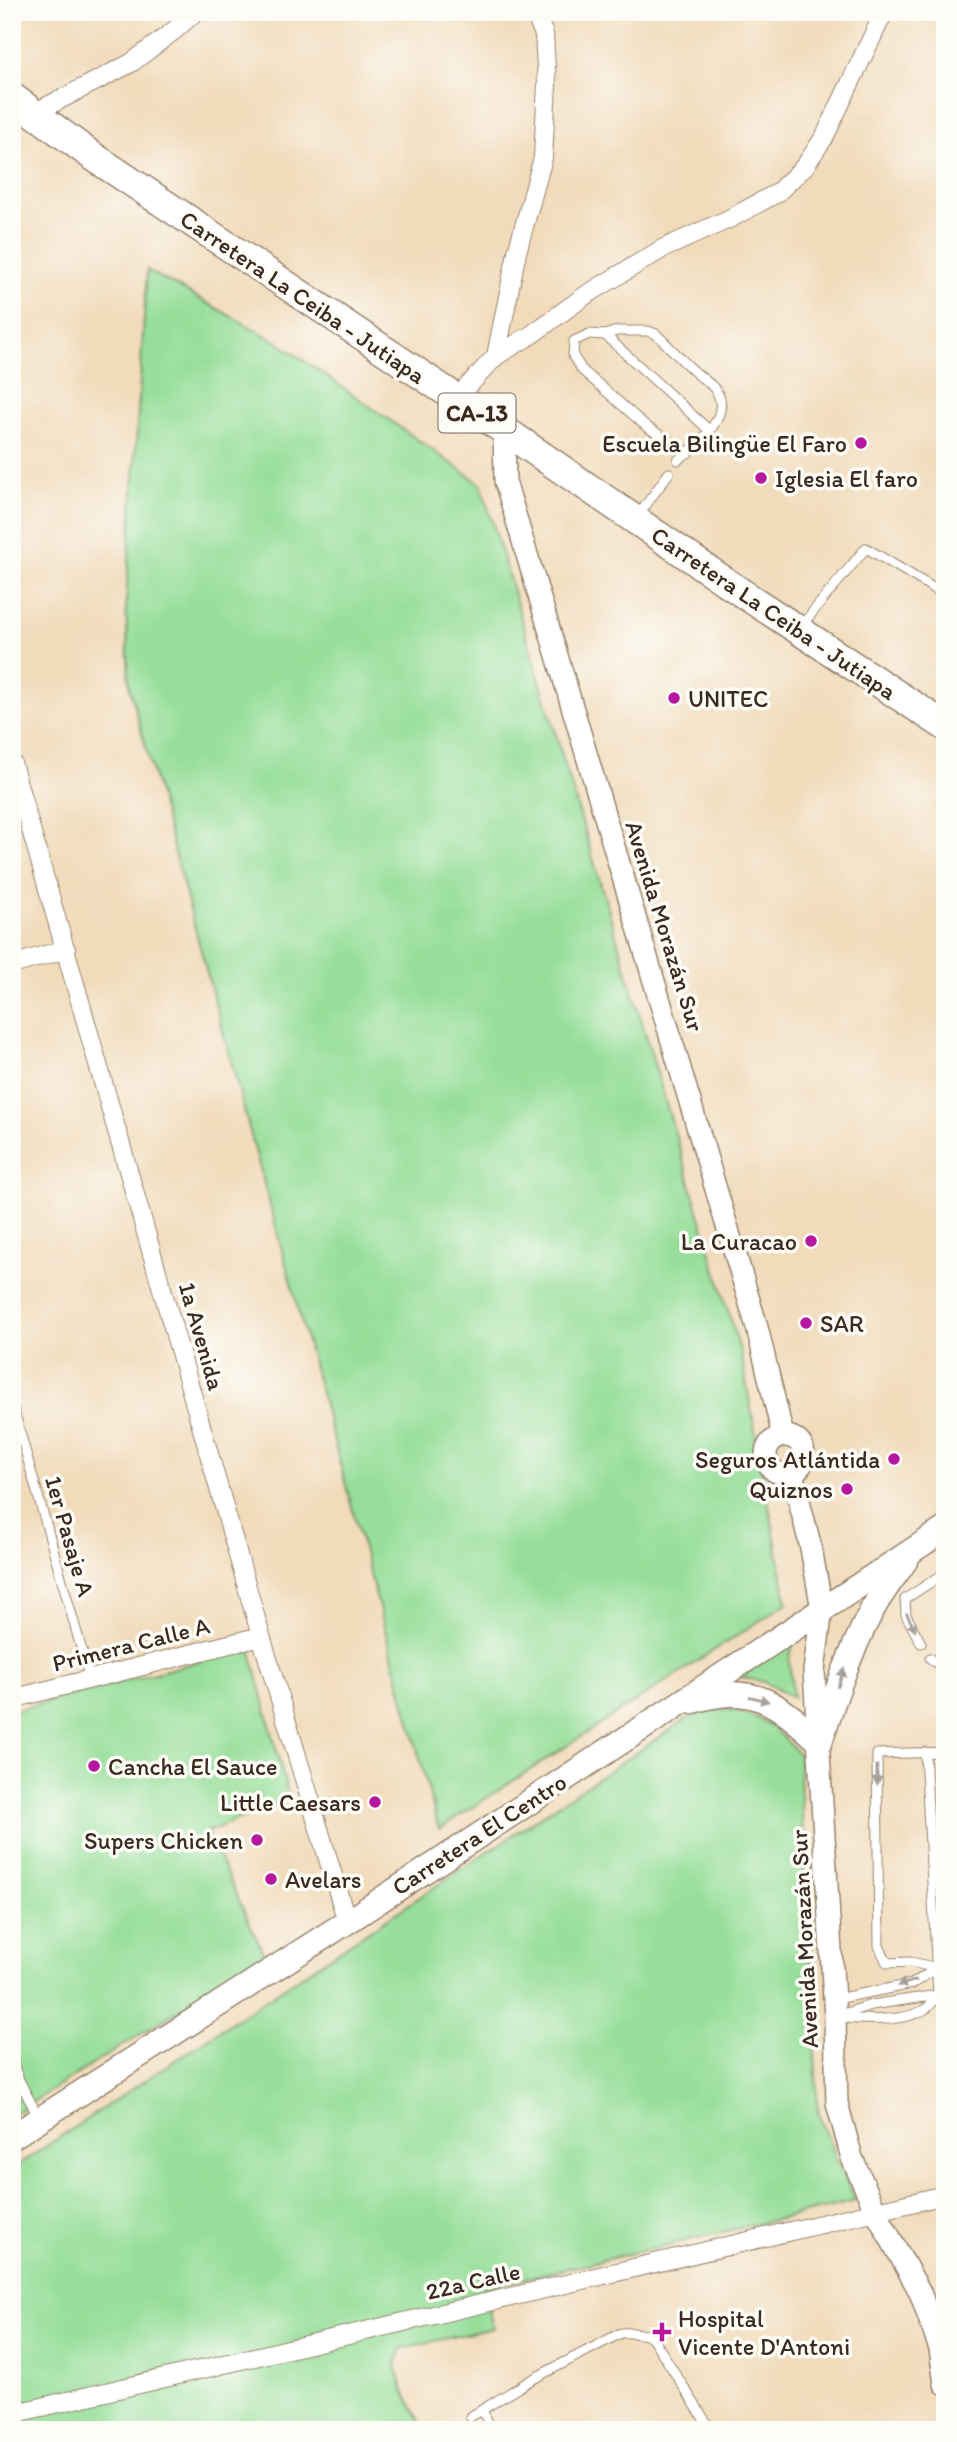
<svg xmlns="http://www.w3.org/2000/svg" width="957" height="2442" font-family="Itim,sans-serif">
<rect width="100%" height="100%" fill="#fdfcf7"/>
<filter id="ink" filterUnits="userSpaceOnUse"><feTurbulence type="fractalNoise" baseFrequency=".0143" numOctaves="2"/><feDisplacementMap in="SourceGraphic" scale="14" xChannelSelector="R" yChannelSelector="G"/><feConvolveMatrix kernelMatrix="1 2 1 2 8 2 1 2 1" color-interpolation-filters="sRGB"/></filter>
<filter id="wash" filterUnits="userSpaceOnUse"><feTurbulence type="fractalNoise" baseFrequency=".00686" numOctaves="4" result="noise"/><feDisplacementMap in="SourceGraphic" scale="28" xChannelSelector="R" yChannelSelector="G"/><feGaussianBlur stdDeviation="1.57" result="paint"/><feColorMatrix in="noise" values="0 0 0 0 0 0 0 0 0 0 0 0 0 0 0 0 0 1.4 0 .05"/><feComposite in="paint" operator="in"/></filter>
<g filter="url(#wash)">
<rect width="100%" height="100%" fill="#f1dbbb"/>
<g fill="#96de99" stroke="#68845c" stroke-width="2">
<polygon points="147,270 276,341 481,484 741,1354 787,1603 439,1829 129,685 126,604"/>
<polygon points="794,1640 789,1660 793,1698 764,1682 741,1677"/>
<polygon points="250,1648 289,1798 207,1832 265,1956 12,2115 12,1711"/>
<path d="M730,1709C764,1716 777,1729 799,1755L818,2113L840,2168L856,2201L483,2288L493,2328L402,2348L396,2365L403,2389L424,2430H12V2169L688,1718L707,1710Z"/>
</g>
</g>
<g filter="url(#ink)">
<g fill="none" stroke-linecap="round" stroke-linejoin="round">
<defs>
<g id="service">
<polyline points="605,335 710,431"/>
<path d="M678,460C698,445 738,412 712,386C707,381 700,377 695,372C681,360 669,346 656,334L648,331H617L605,335L589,334L574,341L573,356L582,370L647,427L688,453"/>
<polyline points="638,516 669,473"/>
<polyline points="801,626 866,548 945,595"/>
<polyline points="12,1404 90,1679"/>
<polyline points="921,1643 906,1615 905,1599 945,1573"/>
<polyline points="930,1658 945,1670"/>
<polyline points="836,1999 912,1984 937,1968 911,1962 887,1963 879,1946 877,1754 945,1752"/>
<polyline points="840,2015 871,2005 938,1995 945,1997"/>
<path d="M835,2017C861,2020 905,2023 927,2008C931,2005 935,1999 938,1995L925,1752"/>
<polyline points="12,2061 19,2080 39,2118"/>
<polyline points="482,2410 492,2430"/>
<path d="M470,2417L531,2380L621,2333C633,2332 641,2333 652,2337L711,2430"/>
</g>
<g id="minor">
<polyline points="34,113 131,63 175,30 195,12"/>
<polyline points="496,356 517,252 543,158 547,84 544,34 534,12"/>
<polyline points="456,399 496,356 531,335 586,295 662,249 731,218 777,193 805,166 825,136 884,12"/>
<polyline points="12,763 261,1636 347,1922"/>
<polyline points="12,965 66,949"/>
<polyline points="12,1699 261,1636"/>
<polyline points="12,2414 945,2195"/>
</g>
<g id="tertiary">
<polyline points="504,430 505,481 757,1327 783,1436"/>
<circle cx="785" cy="1455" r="19"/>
<polyline points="792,1473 811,1548 822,1609 814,1671 835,2017 837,2103 852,2158 876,2212 920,2292 940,2349 945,2384"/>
</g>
<g id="secondary">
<path d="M693,1701C753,1682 777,1703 820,1742C834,1698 849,1654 871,1612C881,1593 895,1576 907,1558"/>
<polyline points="12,2137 347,1922 945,1529"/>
</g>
<polyline id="primary" points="12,97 91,155 504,430 742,593 945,726"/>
</defs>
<use href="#service" stroke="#96826c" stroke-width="11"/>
<use href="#minor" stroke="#96826c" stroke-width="20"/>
<use href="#tertiary" stroke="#96826c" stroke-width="24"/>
<use href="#secondary" stroke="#96826c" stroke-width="27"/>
<use href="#primary" stroke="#96826c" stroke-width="31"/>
<use href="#service" stroke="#fff" stroke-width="9"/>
<use href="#minor" stroke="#fff" stroke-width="18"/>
<use href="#tertiary" stroke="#fff" stroke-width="21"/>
<use href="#secondary" stroke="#fff" stroke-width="24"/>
<use href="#primary" stroke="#fff" stroke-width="28"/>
</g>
<defs><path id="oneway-solid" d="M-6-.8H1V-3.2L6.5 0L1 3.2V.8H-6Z" transform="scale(1.75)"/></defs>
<g fill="#a79f9a">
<use href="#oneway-solid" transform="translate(911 1622) rotate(63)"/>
<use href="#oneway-solid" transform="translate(841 1678) rotate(-70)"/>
<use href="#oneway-solid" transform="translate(759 1699) rotate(15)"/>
<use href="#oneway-solid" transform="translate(877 1775) rotate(89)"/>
<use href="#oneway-solid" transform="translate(907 1983) rotate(164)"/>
</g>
</g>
<g fill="#b5179e" stroke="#fdfcf7" stroke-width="2.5">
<circle cx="861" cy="443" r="7"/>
<circle cx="761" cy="478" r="7"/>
<circle cx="674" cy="698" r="7"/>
<circle cx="811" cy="1241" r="7"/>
<circle cx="806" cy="1323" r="7"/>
<circle cx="894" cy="1459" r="7"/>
<circle cx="847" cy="1489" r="7"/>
<circle cx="94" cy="1766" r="7"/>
<circle cx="375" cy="1802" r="7"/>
<circle cx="257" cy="1840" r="7"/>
<circle cx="271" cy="1879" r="7"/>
<path d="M658.5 2321.5h7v7h7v7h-7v7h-7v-7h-7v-7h7z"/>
</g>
<g text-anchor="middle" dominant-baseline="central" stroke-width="7" stroke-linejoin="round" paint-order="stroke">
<rect fill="#fdfcf7" stroke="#75695f" stroke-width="2" x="438.5" y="393.5" width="77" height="39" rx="5"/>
<g font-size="23" font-weight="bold" fill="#3b2a1e">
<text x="477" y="413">CA-13</text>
</g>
<g font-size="24" fill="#3b2a1e" stroke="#fdfcf7">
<text transform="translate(303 297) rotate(34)">Carretera La Ceiba - Jutiapa</text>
<text transform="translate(774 613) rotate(34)">Carretera La Ceiba - Jutiapa</text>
<text transform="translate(665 926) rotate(73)">Avenida Morazán Sur</text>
<text transform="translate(202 1336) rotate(74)">1a Avenida</text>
<text transform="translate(70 1536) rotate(74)">1er Pasaje A</text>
<text transform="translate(131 1644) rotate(-14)">Primera Calle A</text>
<text transform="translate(479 1834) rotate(-33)">Carretera El Centro</text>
<text transform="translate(804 1939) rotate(-93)">Avenida Morazán Sur</text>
<text transform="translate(473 2281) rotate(-13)">22a Calle</text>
</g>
<g font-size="24" fill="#3b2a1e" stroke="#fdfcf7" text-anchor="end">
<text x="847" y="443">Escuela Bilingüe El Faro</text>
<text x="775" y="478" text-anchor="start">Iglesia El faro</text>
<text x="688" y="698" text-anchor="start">UNITEC</text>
<text x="797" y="1241">La Curacao</text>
<text x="820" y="1323" text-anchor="start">SAR</text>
<text x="880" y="1459">Seguros Atlántida</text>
<text x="833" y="1489">Quiznos</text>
<text x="108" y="1766" text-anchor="start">Cancha El Sauce</text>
<text x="361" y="1802">Little Caesars</text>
<text x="243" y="1840">Supers Chicken</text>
<text x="285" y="1879" text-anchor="start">Avelars</text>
<text x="678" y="2318" text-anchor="start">Hospital<tspan x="678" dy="28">Vicente D'Antoni</tspan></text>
</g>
</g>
<rect width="957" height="2442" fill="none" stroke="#fdfcf7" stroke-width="42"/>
</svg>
